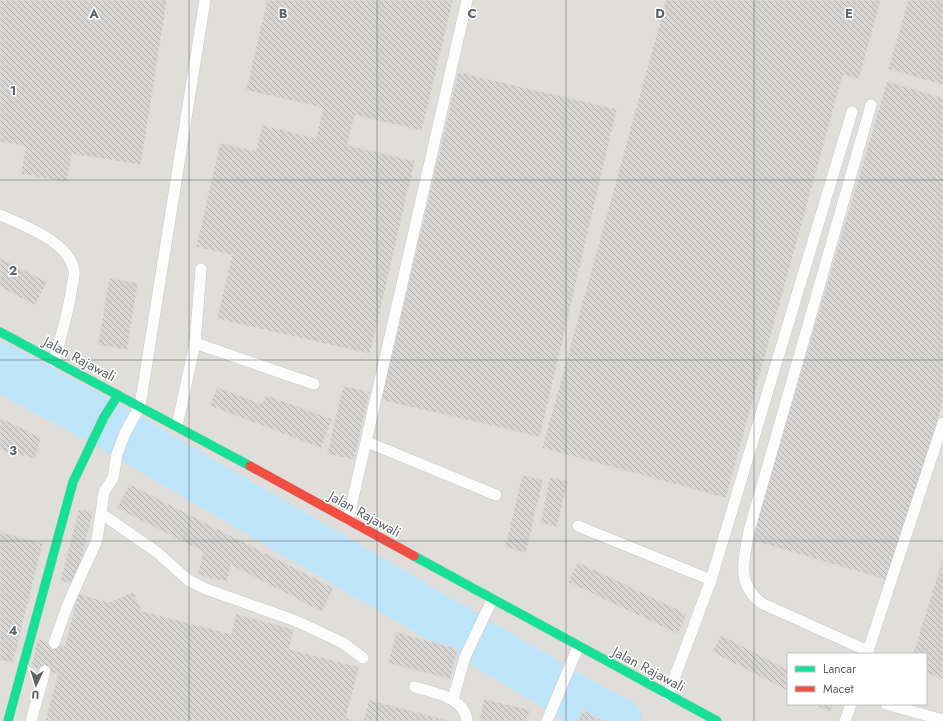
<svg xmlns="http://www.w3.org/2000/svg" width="943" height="721" font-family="Jost,sans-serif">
<defs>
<pattern id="building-back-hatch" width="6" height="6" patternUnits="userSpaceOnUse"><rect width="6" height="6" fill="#d6d5d3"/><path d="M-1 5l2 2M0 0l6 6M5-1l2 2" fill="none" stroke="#b1b0af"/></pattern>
</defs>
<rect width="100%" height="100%" fill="#eeede9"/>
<path fill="#dfdeda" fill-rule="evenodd" d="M0,0H943V721H0ZM788,654H926V704H788Z"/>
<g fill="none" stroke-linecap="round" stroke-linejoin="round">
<polyline stroke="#bde4f8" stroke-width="48" points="0,367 106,424 595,710 618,721"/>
</g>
<g fill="url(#building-back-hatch)" stroke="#dedcd8">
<polygon points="0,0 167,0 141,165 72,154 67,182 21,174 25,146 0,142"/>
<polygon points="267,0 453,0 422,131 355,115 347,145 415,161 370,354 217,319 232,255 196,247 220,143 256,151 262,125 316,138 323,108 246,90"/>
<polygon points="666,0 881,0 859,79 843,75 726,498 542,448"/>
<polygon points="908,0 943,0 943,85 888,69"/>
<polygon points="458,72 617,109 540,437 381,400"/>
<polygon points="887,81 943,98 943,402 890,581 751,540"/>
<polygon points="0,258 47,282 35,305 0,287"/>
<polygon points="109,278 138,283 127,350 98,345"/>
<polygon points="343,386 370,392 354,460 327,454"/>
<polygon points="217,387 262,404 266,395 332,419 321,448 210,406"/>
<polygon points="0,417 41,438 35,459 0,450"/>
<polygon points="522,475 543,480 526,553 505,547"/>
<polygon points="550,477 568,481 557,527 540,523"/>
<polygon points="129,484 334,588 322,612 231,565 227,582 197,575 203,552 117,508"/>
<polygon points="79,509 93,512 75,585 60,581"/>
<polygon points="0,532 43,543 13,663 0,660"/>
<polygon points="943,557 943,679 926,673 926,654 913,654"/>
<polygon points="578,562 687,614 678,634 568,582"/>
<polygon points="133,592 142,611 231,634 236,614 294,629 289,649 359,667 346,718 359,721 45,721 58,674 31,667 38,639 65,646 78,594 109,602"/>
<polygon points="396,632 458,649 450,679 388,663"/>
<polygon points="721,635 788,670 788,691 712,652"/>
<polygon points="484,699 530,710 527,721 479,721"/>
<polygon points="369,700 451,721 363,721"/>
<polygon points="813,704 834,704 830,712"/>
<polygon points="583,710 604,721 577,721"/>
</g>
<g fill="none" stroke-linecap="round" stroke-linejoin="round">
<defs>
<g id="lane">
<path d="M0,215C23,225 70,242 74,271C75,275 73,281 72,286C69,311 61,336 54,361"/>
<polyline points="195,343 314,384"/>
<polyline points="177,426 195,343 201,269"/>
<polyline points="367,442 496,495"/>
<polyline points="102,514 158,553 188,580 206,589 296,621 343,643 363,658"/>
<polyline points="348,520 467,0"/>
<polyline points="578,526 711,580"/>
<polyline points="54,643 68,604 97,540 104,492 113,478 117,454 125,433 140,406 205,0"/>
<path d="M868,651L763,604C735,584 744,560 749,531L871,105"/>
<polyline points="867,654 943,423"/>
<path d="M415,687C434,693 465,697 467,721"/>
<polyline points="668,695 711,580 852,112"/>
<polyline points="453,699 465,657 492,600"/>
<polyline points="886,704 943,720"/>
<polyline points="31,721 45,671"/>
<polyline points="547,721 578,647"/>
<polyline points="845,721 851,704"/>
</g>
<g id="fast">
<polyline points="0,332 250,466"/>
<polyline points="414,556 717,721"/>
<polyline points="8,721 73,482 104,417 118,395"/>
</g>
<polyline id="jam" points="250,466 414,556"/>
</defs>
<use href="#lane" stroke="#cbcbcb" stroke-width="12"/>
<use href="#fast" stroke="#c9caca" stroke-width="10"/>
<use href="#jam" stroke="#c9caca" stroke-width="10"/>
<use href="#lane" stroke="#fcfcfc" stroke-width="11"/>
<use href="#fast" stroke="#16e098" stroke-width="9"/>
<use href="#jam" stroke="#f24e42" stroke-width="9"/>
</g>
<path fill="none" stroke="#5d6368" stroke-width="1" stroke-opacity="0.55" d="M189,0V721M377,0V721M566,0V721M754,0V721M0,180H943M0,360H943M0,541H943"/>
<g text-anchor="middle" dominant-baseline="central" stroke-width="3" stroke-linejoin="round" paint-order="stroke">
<g font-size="14" fill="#5d6368" stroke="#fff">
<text transform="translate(80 359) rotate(28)">Jalan Rajawali</text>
<text transform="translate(365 514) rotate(29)">Jalan Rajawali</text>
<text transform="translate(649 669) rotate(28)">Jalan Rajawali</text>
</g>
</g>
<g font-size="13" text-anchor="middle" font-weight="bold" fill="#5d6368" stroke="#fff" stroke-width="3" stroke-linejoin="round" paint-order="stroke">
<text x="94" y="18">A</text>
<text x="283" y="18">B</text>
<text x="472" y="18">C</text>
<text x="660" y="18">D</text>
<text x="849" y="18">E</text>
<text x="13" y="95">1</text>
<text x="13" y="275">2</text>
<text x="13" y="455">3</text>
<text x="13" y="635">4</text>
</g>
<rect x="787" y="653" width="140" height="52" fill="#ffffff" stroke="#bec1c3"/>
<rect x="795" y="666" width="20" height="6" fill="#16e098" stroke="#bec1c3"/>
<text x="823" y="673" font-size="12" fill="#5d6368">Lancar</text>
<rect x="795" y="686" width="20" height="6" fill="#f24e42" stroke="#bec1c3"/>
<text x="823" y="693" font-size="12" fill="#5d6368">Macet</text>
<g transform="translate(36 685) rotate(184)" stroke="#ffffff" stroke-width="3" paint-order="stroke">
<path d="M0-3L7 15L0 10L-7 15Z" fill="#5d6368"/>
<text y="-6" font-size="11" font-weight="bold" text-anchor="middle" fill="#5d6368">U</text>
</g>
</svg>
